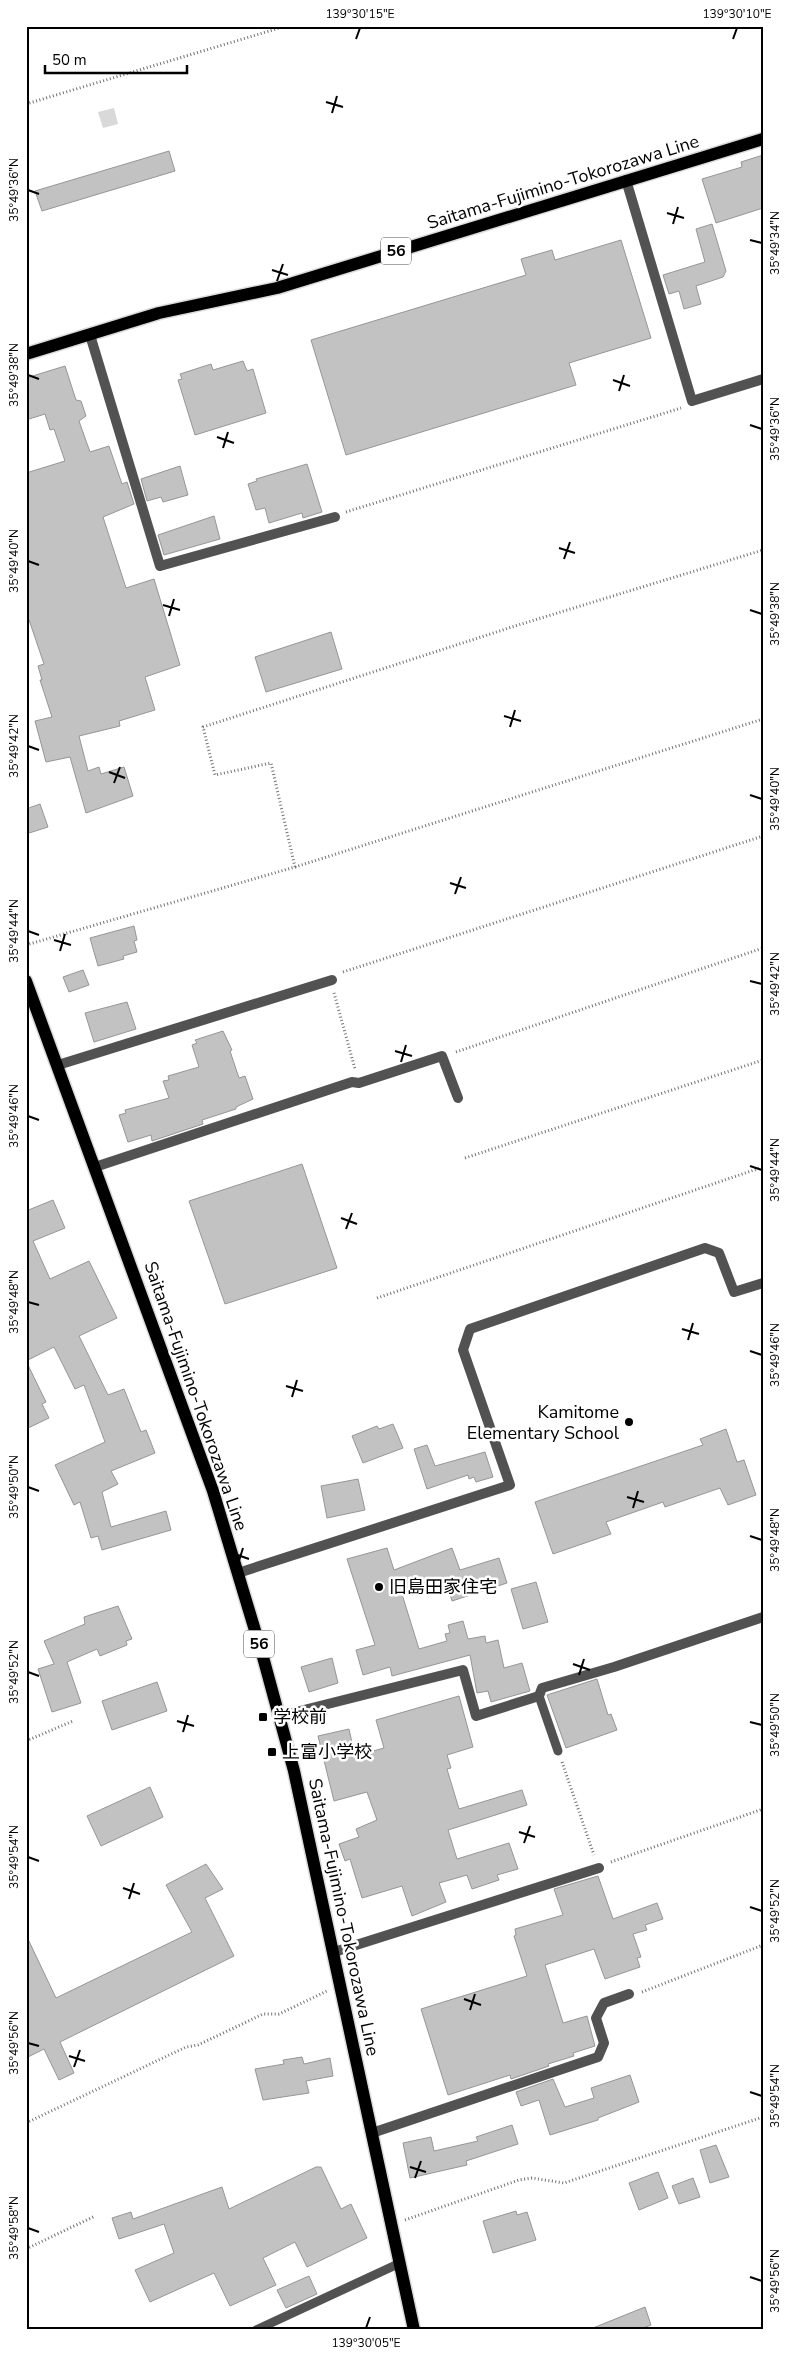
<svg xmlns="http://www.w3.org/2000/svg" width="789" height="2356" font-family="'Nunito Sans','Noto Sans JP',sans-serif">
<rect width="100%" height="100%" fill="#fff"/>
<polygon fill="#d9d9d9" points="114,108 118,124 103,128 98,112"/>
<g fill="#c2c2c2" stroke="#969696">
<polygon points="169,151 175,171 42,211 35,191"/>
<polygon points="763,155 763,208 716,223 702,179 742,167 741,162"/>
<polygon points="712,224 726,271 723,277 696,286 701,304 684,309 679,291 669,294 663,275 705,262 696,229"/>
<polygon points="621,240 651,338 569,363 576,385 346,455 311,340 526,275 521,259 552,250 555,260"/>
<polygon points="243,361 247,371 253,369 266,413 195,435 178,380 182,379 180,374 211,364 213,370"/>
<polygon points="65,366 76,400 81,401 86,416 79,421 90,452 109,446 122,484 127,482 134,504 103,517 126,588 154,579 180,665 145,677 155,710 119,721 120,726 79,736 88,771 99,767 101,774 124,767 133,796 86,813 70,757 46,762 35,721 52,717 40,680 42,680 38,666 44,664 26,611 26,473 65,461 54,429 50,430 45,414 26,420 26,378"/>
<polygon points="307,464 322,512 303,518 302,513 269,523 265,508 256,510 248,484 257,481 256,479"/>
<polygon points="180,466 188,495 163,502 161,497 147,501 141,479"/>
<polygon points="214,516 220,539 164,555 158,535"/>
<polygon points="331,632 342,669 266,692 255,657"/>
<polygon points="40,804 48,827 26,834 26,809"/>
<polygon points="134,926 137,940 134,941 137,952 123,956 124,959 98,966 90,938"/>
<polygon points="83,970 89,985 69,992 63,977"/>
<polygon points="127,1002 136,1029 94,1042 85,1013"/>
<polygon points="223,1031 232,1050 230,1051 239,1078 245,1076 253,1099 236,1107 236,1109 202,1120 203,1124 152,1141 151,1135 128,1142 119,1115 126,1113 125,1110 169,1098 163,1081 169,1080 168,1076 199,1067 192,1045 197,1043 195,1040"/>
<polygon points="302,1164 337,1268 225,1304 189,1201"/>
<polygon points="53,1200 65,1228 33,1241 50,1279 89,1261 117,1318 79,1336 108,1395 124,1389 141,1432 146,1430 155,1453 111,1471 118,1484 102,1492 111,1527 166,1511 171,1530 102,1550 98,1536 91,1538 80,1502 74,1505 55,1465 105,1442 84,1385 75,1389 54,1347 26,1361 46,1402 42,1404 49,1418 26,1429 26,1211"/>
<polygon points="393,1424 403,1448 363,1463 352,1436 377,1426 379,1429"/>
<polygon points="726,1429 737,1462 744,1460 756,1495 728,1505 720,1488 665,1507 663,1502 606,1522 611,1534 553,1554 535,1502 703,1445 700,1439"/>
<polygon points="427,1445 435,1466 485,1452 493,1477 476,1482 474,1477 469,1479 468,1475 427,1489 414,1449"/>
<polygon points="358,1479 365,1510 327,1518 321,1486"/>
<polygon points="387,1548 394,1570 452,1548 460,1570 499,1558 507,1583 452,1601 447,1584 434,1588 432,1582 401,1591 419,1649 447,1641 445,1634 450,1633 448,1625 463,1621 468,1639 485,1636 486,1643 498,1640 504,1668 522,1663 530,1691 491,1702 488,1691 477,1693 470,1655 392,1676 390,1667 363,1675 356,1650 375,1645 347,1559"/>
<polygon points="536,1582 548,1622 523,1629 511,1589"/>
<polygon points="118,1606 132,1639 126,1641 127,1645 100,1656 97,1649 67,1662 81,1703 52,1712 38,1669 54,1664 44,1641 85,1624 84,1617"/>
<polygon points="332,1658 338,1683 309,1692 301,1667"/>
<polygon points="597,1679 608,1715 611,1714 617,1730 566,1748 547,1695"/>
<polygon points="157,1682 167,1711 112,1730 102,1701"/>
<polygon points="459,1696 473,1747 447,1755 451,1768 447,1769 459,1809 522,1790 527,1805 448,1830 457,1859 509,1843 518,1869 497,1875 499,1880 472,1889 467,1875 439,1883 446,1902 412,1916 402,1886 362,1898 350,1859 345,1861 339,1844 359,1837 356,1829 377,1820 367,1792 334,1801 318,1736 349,1729 355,1756 384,1748 376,1720"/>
<polygon points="150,1787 163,1817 101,1846 87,1816"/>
<polygon points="206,1864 223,1889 205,1898 234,1956 60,2042 74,2073 59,2080 44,2049 26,2058 26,1935 56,1998 192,1932 166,1885"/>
<polygon points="598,1876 613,1919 657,1903 663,1919 645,1925 647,1930 633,1934 641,1957 637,1958 640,1967 605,1979 594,1949 545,1965 563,2023 587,2016 595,2046 573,2053 574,2056 548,2064 549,2066 511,2079 510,2075 448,2095 421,2009 527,1976 514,1936 516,1935 515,1929 563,1915 554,1889"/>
<polygon points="302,2057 304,2064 330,2058 333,2076 306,2081 309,2093 263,2100 255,2069 284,2064 283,2060"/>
<polygon points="630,2075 639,2102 598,2118 598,2120 550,2135 539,2100 521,2106 516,2092 553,2079 565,2107 594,2098 591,2088"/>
<polygon points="512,2125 518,2144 466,2161 467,2165 410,2178 403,2143 431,2137 434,2151 478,2141 476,2137"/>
<polygon points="716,2145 729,2177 710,2183 700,2150"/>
<polygon points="316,2167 321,2167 341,2209 351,2204 367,2238 307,2267 295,2242 263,2258 276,2285 230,2306 214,2273 150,2302 135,2270 174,2253 164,2224 119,2239 112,2218 131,2212 133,2219 222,2187 229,2209"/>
<polygon points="658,2172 668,2198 639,2210 629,2183"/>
<polygon points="693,2178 700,2197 679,2204 672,2186"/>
<polygon points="516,2211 517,2215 527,2212 536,2240 493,2253 483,2221"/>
<polygon points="309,2276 317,2294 286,2308 277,2290"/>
<polygon points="645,2307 651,2325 638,2330 588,2330"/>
</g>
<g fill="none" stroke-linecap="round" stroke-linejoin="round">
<defs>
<g id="primary">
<polyline points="26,354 159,313 277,288 763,139"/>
<polyline points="26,981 213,1491 263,1657 294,1771 414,2330"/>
</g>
</defs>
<use href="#primary" stroke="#dbdbdb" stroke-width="15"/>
<g stroke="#747474" stroke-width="3" stroke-dasharray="1 2.5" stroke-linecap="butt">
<polyline points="26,104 286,26"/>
<polyline points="346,512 681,408"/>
<polyline points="295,867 763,719"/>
<polyline points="26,945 295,867 271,763 215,775 203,727 515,626 763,550"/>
<polyline points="343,972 763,836"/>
<polyline points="334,993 355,1069"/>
<polyline points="456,1052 763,948"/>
<polyline points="465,1158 763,1060"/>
<polyline points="377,1298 763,1167"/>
<polyline points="26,1741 73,1721"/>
<polyline points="562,1762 594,1855"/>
<polyline points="611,1862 763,1809"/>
<polyline points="642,1992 763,1945"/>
<polyline points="26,2123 186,2047 198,2045 263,2014 279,2014 327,1991"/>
<polyline points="405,2220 519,2180 532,2178 564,2183 763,2117"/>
<polyline points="26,2249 95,2216"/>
</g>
<g stroke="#525252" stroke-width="9">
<polyline points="539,1696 558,1751"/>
<polyline points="256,2330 400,2263"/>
</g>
<g stroke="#525252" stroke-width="10">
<polyline points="626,180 692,401 763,379"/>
<polyline points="90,335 160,566 335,517"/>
<polyline points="58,1065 332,980"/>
<polyline points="95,1167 352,1082 359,1083 442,1056 458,1098"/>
<polyline points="238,1573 510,1485 463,1350 470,1329 705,1248 719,1253 734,1292 763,1283"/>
<polyline points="280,1716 463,1670 476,1716 539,1696 542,1688 614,1667 763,1617"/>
<polyline points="334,1952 599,1868"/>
<polyline points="372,2133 598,2057 604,2043 596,2018 604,2003 629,1994"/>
</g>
<use href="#primary" stroke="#000" stroke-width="12"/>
</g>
<path fill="none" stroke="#000" stroke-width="2" d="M356,39L360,28M733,39L737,28M326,102L343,107M332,113L337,96M28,190L39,194M667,213L684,218M673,224L678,207M750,240L762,243M272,270L288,275M277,281L283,264M28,375L39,379M613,380L630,386M619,391L624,375M750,425L762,429M217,437L234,443M223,448L228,432M559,548L575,553M564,559L570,542M28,561L39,565M163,605L180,610M750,610L762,614M169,616L174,599M504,716L521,721M510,727L515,710M28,746L39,750M109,772L125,778M114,783L120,767M750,795L762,799M450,883L466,888M455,894L461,877M28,931L39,935M54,940L71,945M60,951L65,934M750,981L762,984M395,1051L412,1056M401,1062L406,1045M28,1116L39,1120M750,1166L762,1170M341,1218L357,1224M346,1229L352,1213M28,1302L39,1305M682,1329L699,1334M688,1340L693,1323M750,1351L762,1355M286,1386L303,1391M292,1397L297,1380M28,1487L39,1491M627,1497L644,1502M633,1508L638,1491M750,1536L762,1540M232,1553L249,1559M238,1564L243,1548M573,1664L590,1670M28,1672L39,1676M579,1675L584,1659M177,1721L194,1726M750,1722L762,1725M183,1732L188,1715M519,1832L535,1837M524,1843L530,1826M28,1857L39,1861M123,1888L140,1894M129,1899L134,1883M750,1907L762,1911M464,1999L481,2005M470,2010L475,1994M28,2043L39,2046M69,2056L85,2061M74,2067L80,2050M750,2092L762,2096M410,2167L426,2172M415,2178L421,2161M28,2228L39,2232M750,2277L762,2281M366,2328L370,2317"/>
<g fill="#000" stroke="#fff" stroke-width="2">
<circle cx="629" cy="1422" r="5"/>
<circle cx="379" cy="1587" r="5"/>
<rect x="258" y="1712" width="10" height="10" rx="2.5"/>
<rect x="267" y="1747" width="10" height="10" rx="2.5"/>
</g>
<g text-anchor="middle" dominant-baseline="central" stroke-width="5" stroke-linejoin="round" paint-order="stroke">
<g fill="#fff" stroke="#4c4c4c" stroke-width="1">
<rect x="381" y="237.5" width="30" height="27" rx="4"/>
<rect x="244" y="1630.5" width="30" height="27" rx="4"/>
</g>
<g font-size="16" font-weight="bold" fill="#000">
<text x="396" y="251">56</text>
<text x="259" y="1644">56</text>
</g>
<g font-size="18" fill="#000" stroke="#fff">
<text transform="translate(563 182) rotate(-17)">Saitama-Fujimino-Tokorozawa Line</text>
<text transform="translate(196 1396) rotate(71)">Saitama-Fujimino-Tokorozawa Line</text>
<text transform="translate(344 1917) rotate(78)">Saitama-Fujimino-Tokorozawa Line</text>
</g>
<g font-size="18" fill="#000" stroke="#fff" text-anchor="start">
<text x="619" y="1412" text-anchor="end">Kamitome<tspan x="619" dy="21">Elementary School</tspan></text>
<text x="389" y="1587">旧島田家住宅</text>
<text x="273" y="1717">学校前</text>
<text x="282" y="1752">上富小学校</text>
</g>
</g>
<rect width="789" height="2356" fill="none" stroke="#ffffff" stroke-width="55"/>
<path d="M45 65v8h142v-8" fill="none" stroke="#000000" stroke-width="2.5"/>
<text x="52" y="65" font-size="15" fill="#000000" stroke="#ffffff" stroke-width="4" paint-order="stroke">50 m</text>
<rect x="28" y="28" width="734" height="2300" fill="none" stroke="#000" stroke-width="2"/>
<g font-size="12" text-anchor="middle" fill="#000">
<text x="360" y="18">139°30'15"E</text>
<text x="737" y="18">139°30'10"E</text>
<text transform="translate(14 190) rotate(-90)" y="4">35°49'36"N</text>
<text transform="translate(775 243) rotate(-90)" y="4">35°49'34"N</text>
<text transform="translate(14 375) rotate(-90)" y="4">35°49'38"N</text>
<text transform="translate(775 429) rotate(-90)" y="4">35°49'36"N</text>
<text transform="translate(14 561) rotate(-90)" y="4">35°49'40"N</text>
<text transform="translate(775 614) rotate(-90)" y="4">35°49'38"N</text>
<text transform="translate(14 746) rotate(-90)" y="4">35°49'42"N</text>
<text transform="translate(775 799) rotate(-90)" y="4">35°49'40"N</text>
<text transform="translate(14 931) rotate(-90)" y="4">35°49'44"N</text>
<text transform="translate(775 984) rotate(-90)" y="4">35°49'42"N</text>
<text transform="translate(14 1116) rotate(-90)" y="4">35°49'46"N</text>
<text transform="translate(775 1170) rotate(-90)" y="4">35°49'44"N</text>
<text transform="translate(14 1302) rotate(-90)" y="4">35°49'48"N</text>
<text transform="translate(775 1355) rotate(-90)" y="4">35°49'46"N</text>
<text transform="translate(14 1487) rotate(-90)" y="4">35°49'50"N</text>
<text transform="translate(775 1540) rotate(-90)" y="4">35°49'48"N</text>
<text transform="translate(14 1672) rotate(-90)" y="4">35°49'52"N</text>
<text transform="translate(775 1725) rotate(-90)" y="4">35°49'50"N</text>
<text transform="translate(14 1857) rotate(-90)" y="4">35°49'54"N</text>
<text transform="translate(775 1911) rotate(-90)" y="4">35°49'52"N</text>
<text transform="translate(14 2043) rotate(-90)" y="4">35°49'56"N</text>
<text transform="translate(775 2096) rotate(-90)" y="4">35°49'54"N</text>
<text transform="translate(14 2228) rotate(-90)" y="4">35°49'58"N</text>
<text transform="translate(775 2281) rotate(-90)" y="4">35°49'56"N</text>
<text x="366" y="2347">139°30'05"E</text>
</g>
</svg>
